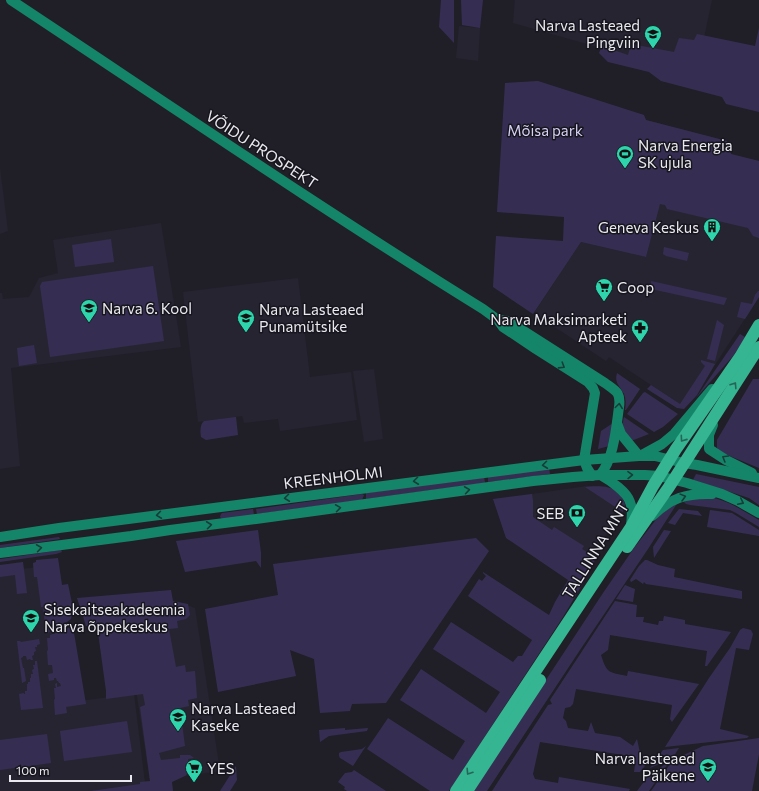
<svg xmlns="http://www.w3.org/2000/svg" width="759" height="791" font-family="Commissioner,sans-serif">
<rect width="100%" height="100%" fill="#201f27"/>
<g fill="#272432">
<polygon points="515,0 712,0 696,75 513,23"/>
<polygon points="459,26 480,28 478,61 456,58"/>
<polygon points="644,115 646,120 727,141 731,154 759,161 759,297 698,391 684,407 609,357 606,361 534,313 581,242 646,257 659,204"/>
<polygon points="0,168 8,231 0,234"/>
<polygon points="161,223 181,347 11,368 20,466 0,469 0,293 2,293 3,299 29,297 39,278 58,273 53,240"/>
<polygon points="298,278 310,377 351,372 357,420 280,431 278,419 244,423 242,416 198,422 183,292"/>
<polygon points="374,369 383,439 364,442 353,371"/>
<polygon points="587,486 602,487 623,511 590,558 524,513 525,495"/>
<polygon points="51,566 71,702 134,694 146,791 0,791 0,571"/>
<polygon points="187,605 195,608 220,771 150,781 124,611"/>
</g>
<g fill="#362e52">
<polygon points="441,0 454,0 454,43 439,27"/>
<polygon points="461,0 483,0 480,28 462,25"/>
<polygon points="759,28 759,112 726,104 722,97 661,81 649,72 608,62 599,53 602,46 628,55 631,44 674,52 679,38 694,40 697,34 755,46"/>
<polygon points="538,81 644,115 646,120 727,141 731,154 759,161 759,238 753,236 748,228 667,209 665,205 660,204 646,257 581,242 533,314 493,287 496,236 563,241 564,217 497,212 505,83"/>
<polygon points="111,239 114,262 75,267 72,245"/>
<polygon points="664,247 689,253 687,261 666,256 663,254"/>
<polygon points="153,266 164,341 50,357 40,286 42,282"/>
<polygon points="651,281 660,283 727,298 724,305 651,289"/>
<polygon points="758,291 759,291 759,297 745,319 737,317 741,302 752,304 755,295"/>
<polygon points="717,320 724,325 715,361 707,359"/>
<polygon points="740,334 745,337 742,343 733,356 696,398"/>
<polygon points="34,345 37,363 19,366 17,348"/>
<polygon points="701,360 715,364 697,395 684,409 677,408 647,389 651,385 680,404 705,366 701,362"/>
<path d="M617,373L640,389L626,410H625C626,404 626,399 624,394C620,386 614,383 617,373Z"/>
<polygon points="753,379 759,379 759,468 720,452 717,448 717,440"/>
<polygon points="645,392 678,414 663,427 654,432 627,414 643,393"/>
<path d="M235,417H236L238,435L206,440L201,437C200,431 200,425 204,421Z"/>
<path d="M624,417L649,434L631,441C625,435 621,425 624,417Z"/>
<polygon points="613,423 609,446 598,449 601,431"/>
<polygon points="549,468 550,474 488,482 488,476"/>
<polygon points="696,474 759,487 759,505 749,498 693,480"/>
<polygon points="484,476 485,483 366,499 366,493"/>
<path d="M585,487C595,486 610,485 618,492C621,495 623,500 625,504L623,512Z"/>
<polygon points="362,494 364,495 362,500 257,514 256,509"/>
<polygon points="532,494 533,501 533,517 552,530 554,527 584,546 582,549 595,557 594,563 582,585 563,617 449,791 430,791 367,749 388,718 453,760 465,741 400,700 421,669 486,713 500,692 433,649 451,622 513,662 518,656 522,656 532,640 468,596 479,579 482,581 486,576 483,573 483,572 549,615 555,602 568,580 506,538 493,499"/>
<path d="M709,497C728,500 743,511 759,520V527L736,513L730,510L690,505L686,504L684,502L690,498Z"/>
<polygon points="678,502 648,549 580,650 487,791 473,791 603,593 634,548 658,517 664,511"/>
<polygon points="253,509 254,515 222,519 220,517 221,514 222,513"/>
<polygon points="679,509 698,511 702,516 683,513 675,525 668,523"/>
<polygon points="710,510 732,513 759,530 759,536 707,527"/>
<polygon points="258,530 261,553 261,568 256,561 185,572 176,541"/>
<polygon points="664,530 671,531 654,558 653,547"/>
<polygon points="59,537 60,539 0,548 0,545"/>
<polygon points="476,538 489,551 386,703 352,704 350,711 320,713 314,659 290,650 296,676 218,692 205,609 278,595 273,564"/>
<polygon points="61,550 62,552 56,554 0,562 0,559"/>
<polygon points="58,558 62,585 68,584 73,608 71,619 64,624 62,624 62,625 58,625 58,627 55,628 55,629 51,629 51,631 46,634 43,607 41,607 37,577 34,577 33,563 36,562 36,560"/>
<polygon points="645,560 647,560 658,565 675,569 674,577 742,591 742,599 646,584 644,582 643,584 636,579 631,582 630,580 639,566"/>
<polygon points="23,562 27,593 17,594 15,575 0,577 0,565"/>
<polygon points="625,585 635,589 633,602 616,599"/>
<polygon points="171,590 173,601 188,604 190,615 186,619 177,621 178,628 169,629 176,667 185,665 186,672 195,671 197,698 188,700 189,706 180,708 185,746 159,753 161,760 180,758 180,755 190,755 194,758 188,759 189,772 185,776 172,782 173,791 91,791 140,784 140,782 150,781 140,707 145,705 143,694 106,699 106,691 97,625 86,626 77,598"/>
<path d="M615,601L637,605L636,617H644L643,622L658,625L659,621H663L664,616L685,620V624L731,632L707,666H705L707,651L610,635L608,650L601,655C607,674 609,672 627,676L628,671L699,684L672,722L670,719L672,705L576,689L573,704L570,707L565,708L563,718L566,721L568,728L588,731L591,722L595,733L620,737L633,746L637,739L640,753L649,761L640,772H634L636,757L540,742L533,774L535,779L558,783L559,777L630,789L629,791H492L548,705L552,704L550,700Z"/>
<polygon points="73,627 86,704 66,707 67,713 55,715 54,700 55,699 54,688 56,688 55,684 57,683 57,687 61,686 60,683 59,683 58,681 57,681 56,678 54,678 54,680 49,681 48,674 53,673 52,665 48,665 47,651 48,650 47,638 50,638 50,635 56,633 56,632 57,632 57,633 68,628"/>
<polygon points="743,628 751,630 753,634 749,650 736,648 720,729 749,736 747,738 665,747 709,678 730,648 740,630"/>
<polygon points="39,639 40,644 37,645 37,647 35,647 36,651 34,652 34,655 32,656 33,660 31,660 30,659 27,660 26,656 23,656 23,657 21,658 23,668 24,668 26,681 22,683 17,641 20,641 21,642"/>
<polygon points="35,661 37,661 43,708 21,710 19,694 24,693 24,694 25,694 25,691 27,691 27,684 28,684 28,682 30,682 30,678 31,678 31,674 33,674 32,670 34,669 33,665 35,665"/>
<polygon points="127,721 132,752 64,761 60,731"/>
<polygon points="345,728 345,730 368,728 367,731 329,736 320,742 319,730"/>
<polygon points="47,734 51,763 0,770 0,740"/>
<polygon points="759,738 759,754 752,791 651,791 673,760 703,746"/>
<polygon points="366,746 353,766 340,758 339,756 339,753 341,752 362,749"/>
<polygon points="679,748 672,759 650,768 663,750"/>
<polygon points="670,761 649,791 637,791 649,775"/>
<polygon points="236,766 237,780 230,791 220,791"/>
<polygon points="354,770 386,791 347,791 344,789 345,787 338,782 345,773 352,772"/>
</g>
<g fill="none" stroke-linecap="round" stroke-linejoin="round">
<g stroke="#158569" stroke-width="10">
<path d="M11,0C168,104 323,210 483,309L498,320L503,327L536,349L588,382L593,388L595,393L584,460L587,468L592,476"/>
<path d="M498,320L508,321L605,383C616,391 621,392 619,407C616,428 614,459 600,475"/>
<polyline points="617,423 621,434 639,456"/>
<polyline points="713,425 709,435 709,449 726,460 752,473"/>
<polyline points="642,455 662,444 674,434 712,389"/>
<path d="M602,476C611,481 627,492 630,502C633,509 632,517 631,525"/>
<path d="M652,516C671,498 686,493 712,494"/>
<polyline points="0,537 59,528 584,460 639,456 655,456 684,463 697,465 759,478"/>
<polyline points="0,553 131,536 170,530 256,519 533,481 573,477 600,475 645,475 659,476 687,483 722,494 738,501 759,513"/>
</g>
<g stroke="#35b592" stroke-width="12">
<polyline points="627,547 669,487 759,347"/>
<polyline points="456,791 631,527 653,486 676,449 740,357 759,325"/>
<polyline points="467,791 540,680"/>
</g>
</g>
<defs><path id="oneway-chevron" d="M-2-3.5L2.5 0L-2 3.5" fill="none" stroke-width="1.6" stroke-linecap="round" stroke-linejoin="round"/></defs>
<g stroke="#163d38">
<use href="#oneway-chevron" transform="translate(562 366) rotate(32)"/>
<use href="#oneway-chevron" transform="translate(619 406) rotate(-82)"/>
<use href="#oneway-chevron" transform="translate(725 458) rotate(-149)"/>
<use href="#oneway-chevron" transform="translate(545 465) rotate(173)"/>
<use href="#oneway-chevron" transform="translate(630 475) rotate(-1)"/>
<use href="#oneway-chevron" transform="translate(416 481) rotate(173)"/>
<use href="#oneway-chevron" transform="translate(467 490) rotate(-8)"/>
<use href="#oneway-chevron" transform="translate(683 497) rotate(-15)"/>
<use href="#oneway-chevron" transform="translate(287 498) rotate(173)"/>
<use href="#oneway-chevron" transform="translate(741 502) rotate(26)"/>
<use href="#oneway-chevron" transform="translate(338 508) rotate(-8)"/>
<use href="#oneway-chevron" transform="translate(159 515) rotate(172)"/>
<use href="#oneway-chevron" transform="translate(209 525) rotate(-7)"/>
<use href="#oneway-chevron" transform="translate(39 548) rotate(-8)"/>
</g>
<g stroke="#266658">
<use href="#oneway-chevron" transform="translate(734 385) rotate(-57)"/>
<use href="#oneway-chevron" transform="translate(683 439) rotate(125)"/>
<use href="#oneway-chevron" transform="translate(469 772) rotate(123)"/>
</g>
<defs>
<symbol id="school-pin" viewBox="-11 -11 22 30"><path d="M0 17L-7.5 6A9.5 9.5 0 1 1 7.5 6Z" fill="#2ed4ab" stroke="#17161e"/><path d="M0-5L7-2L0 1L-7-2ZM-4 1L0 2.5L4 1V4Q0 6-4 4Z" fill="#111"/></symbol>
<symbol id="stadium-pin" viewBox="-11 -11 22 30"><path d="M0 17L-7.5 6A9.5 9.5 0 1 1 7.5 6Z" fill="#2ed4ab" stroke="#17161e"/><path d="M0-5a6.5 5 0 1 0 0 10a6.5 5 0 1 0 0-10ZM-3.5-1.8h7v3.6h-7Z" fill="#111"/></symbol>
<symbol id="building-pin" viewBox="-11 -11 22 30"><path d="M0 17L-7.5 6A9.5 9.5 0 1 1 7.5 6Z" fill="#2ed4ab" stroke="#17161e"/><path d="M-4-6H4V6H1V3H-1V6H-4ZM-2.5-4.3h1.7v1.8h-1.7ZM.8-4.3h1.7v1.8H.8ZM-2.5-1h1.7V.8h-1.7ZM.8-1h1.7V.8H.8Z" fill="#111"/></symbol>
<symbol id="supermarket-pin" viewBox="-11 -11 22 30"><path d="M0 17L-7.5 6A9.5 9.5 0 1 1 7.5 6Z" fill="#2ed4ab" stroke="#17161e"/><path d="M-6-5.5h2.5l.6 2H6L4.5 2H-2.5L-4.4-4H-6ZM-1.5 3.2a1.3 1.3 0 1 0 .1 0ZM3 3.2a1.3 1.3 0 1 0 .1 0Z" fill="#111"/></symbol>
<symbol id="pharmacy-pin" viewBox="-11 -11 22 30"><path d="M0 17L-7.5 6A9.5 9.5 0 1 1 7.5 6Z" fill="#2ed4ab" stroke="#17161e"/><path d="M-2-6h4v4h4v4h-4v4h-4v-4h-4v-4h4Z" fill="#111"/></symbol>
<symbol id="bank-pin" viewBox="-11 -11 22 30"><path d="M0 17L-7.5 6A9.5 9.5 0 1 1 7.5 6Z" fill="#2ed4ab" stroke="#17161e"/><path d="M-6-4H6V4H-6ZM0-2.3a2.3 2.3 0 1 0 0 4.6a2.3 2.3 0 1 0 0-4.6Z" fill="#111"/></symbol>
<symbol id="university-pin" viewBox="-11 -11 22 30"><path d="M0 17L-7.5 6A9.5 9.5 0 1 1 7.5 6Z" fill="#2ed4ab" stroke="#17161e"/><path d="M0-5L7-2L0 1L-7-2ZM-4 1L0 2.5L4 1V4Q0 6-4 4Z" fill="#111"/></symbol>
</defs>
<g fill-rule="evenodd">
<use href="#school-pin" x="643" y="24" width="20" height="27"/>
<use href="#stadium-pin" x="615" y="144" width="20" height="27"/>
<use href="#building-pin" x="702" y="217" width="20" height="27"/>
<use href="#supermarket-pin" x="594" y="277" width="20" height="27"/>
<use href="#school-pin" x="79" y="298" width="20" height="27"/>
<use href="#school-pin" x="236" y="308" width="20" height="27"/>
<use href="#pharmacy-pin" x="630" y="318" width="20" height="27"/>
<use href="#bank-pin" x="567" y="503" width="20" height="27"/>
<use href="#university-pin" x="21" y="608" width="20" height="27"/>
<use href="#school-pin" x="168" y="707" width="20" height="27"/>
<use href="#school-pin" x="698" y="757" width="20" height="27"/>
<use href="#supermarket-pin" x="184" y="758" width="20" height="27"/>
</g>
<g text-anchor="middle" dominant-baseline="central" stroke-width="3" stroke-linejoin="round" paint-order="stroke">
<g font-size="15" fill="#eae9ef" stroke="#17161e" text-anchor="start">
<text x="640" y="25" text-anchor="end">Narva Lasteaed<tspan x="640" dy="17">Pingviin</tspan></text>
<text x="638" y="145">Narva Energia<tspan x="638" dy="17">SK ujula</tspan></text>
<text x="699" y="227" text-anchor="end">Geneva Keskus</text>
<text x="617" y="287">Coop</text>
<text x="102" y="308">Narva 6. Kool</text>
<text x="259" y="309">Narva Lasteaed<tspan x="259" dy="17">Punamütsike</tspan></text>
<text x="627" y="319" text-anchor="end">Narva Maksimarketi<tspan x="627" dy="17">Apteek</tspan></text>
<text x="564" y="513" text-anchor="end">SEB</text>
<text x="44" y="609">Sisekaitseakadeemia<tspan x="44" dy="17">Narva õppekeskus</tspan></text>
<text x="191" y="708">Narva Lasteaed<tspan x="191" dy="17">Kaseke</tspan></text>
<text x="695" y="758" text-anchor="end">Narva lasteaed<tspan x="695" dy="17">Päikene</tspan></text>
<text x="207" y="768">YES</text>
</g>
<g font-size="15" fill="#d7d2f5" stroke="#17161e">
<text x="545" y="130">Mõisa park</text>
</g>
<g font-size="15" fill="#eae9ef" stroke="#17161e">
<text transform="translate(262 149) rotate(33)">VÕIDU PROSPEKT</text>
<text transform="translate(333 477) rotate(-7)">KREENHOLMI</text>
<text transform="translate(595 550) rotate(-58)">TALLINNA MNT</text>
</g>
</g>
<path d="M10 775v6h121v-6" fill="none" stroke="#eae9ef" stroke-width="2"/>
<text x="16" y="775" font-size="12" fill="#eae9ef" stroke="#17161e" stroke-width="3" paint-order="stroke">100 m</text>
</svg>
